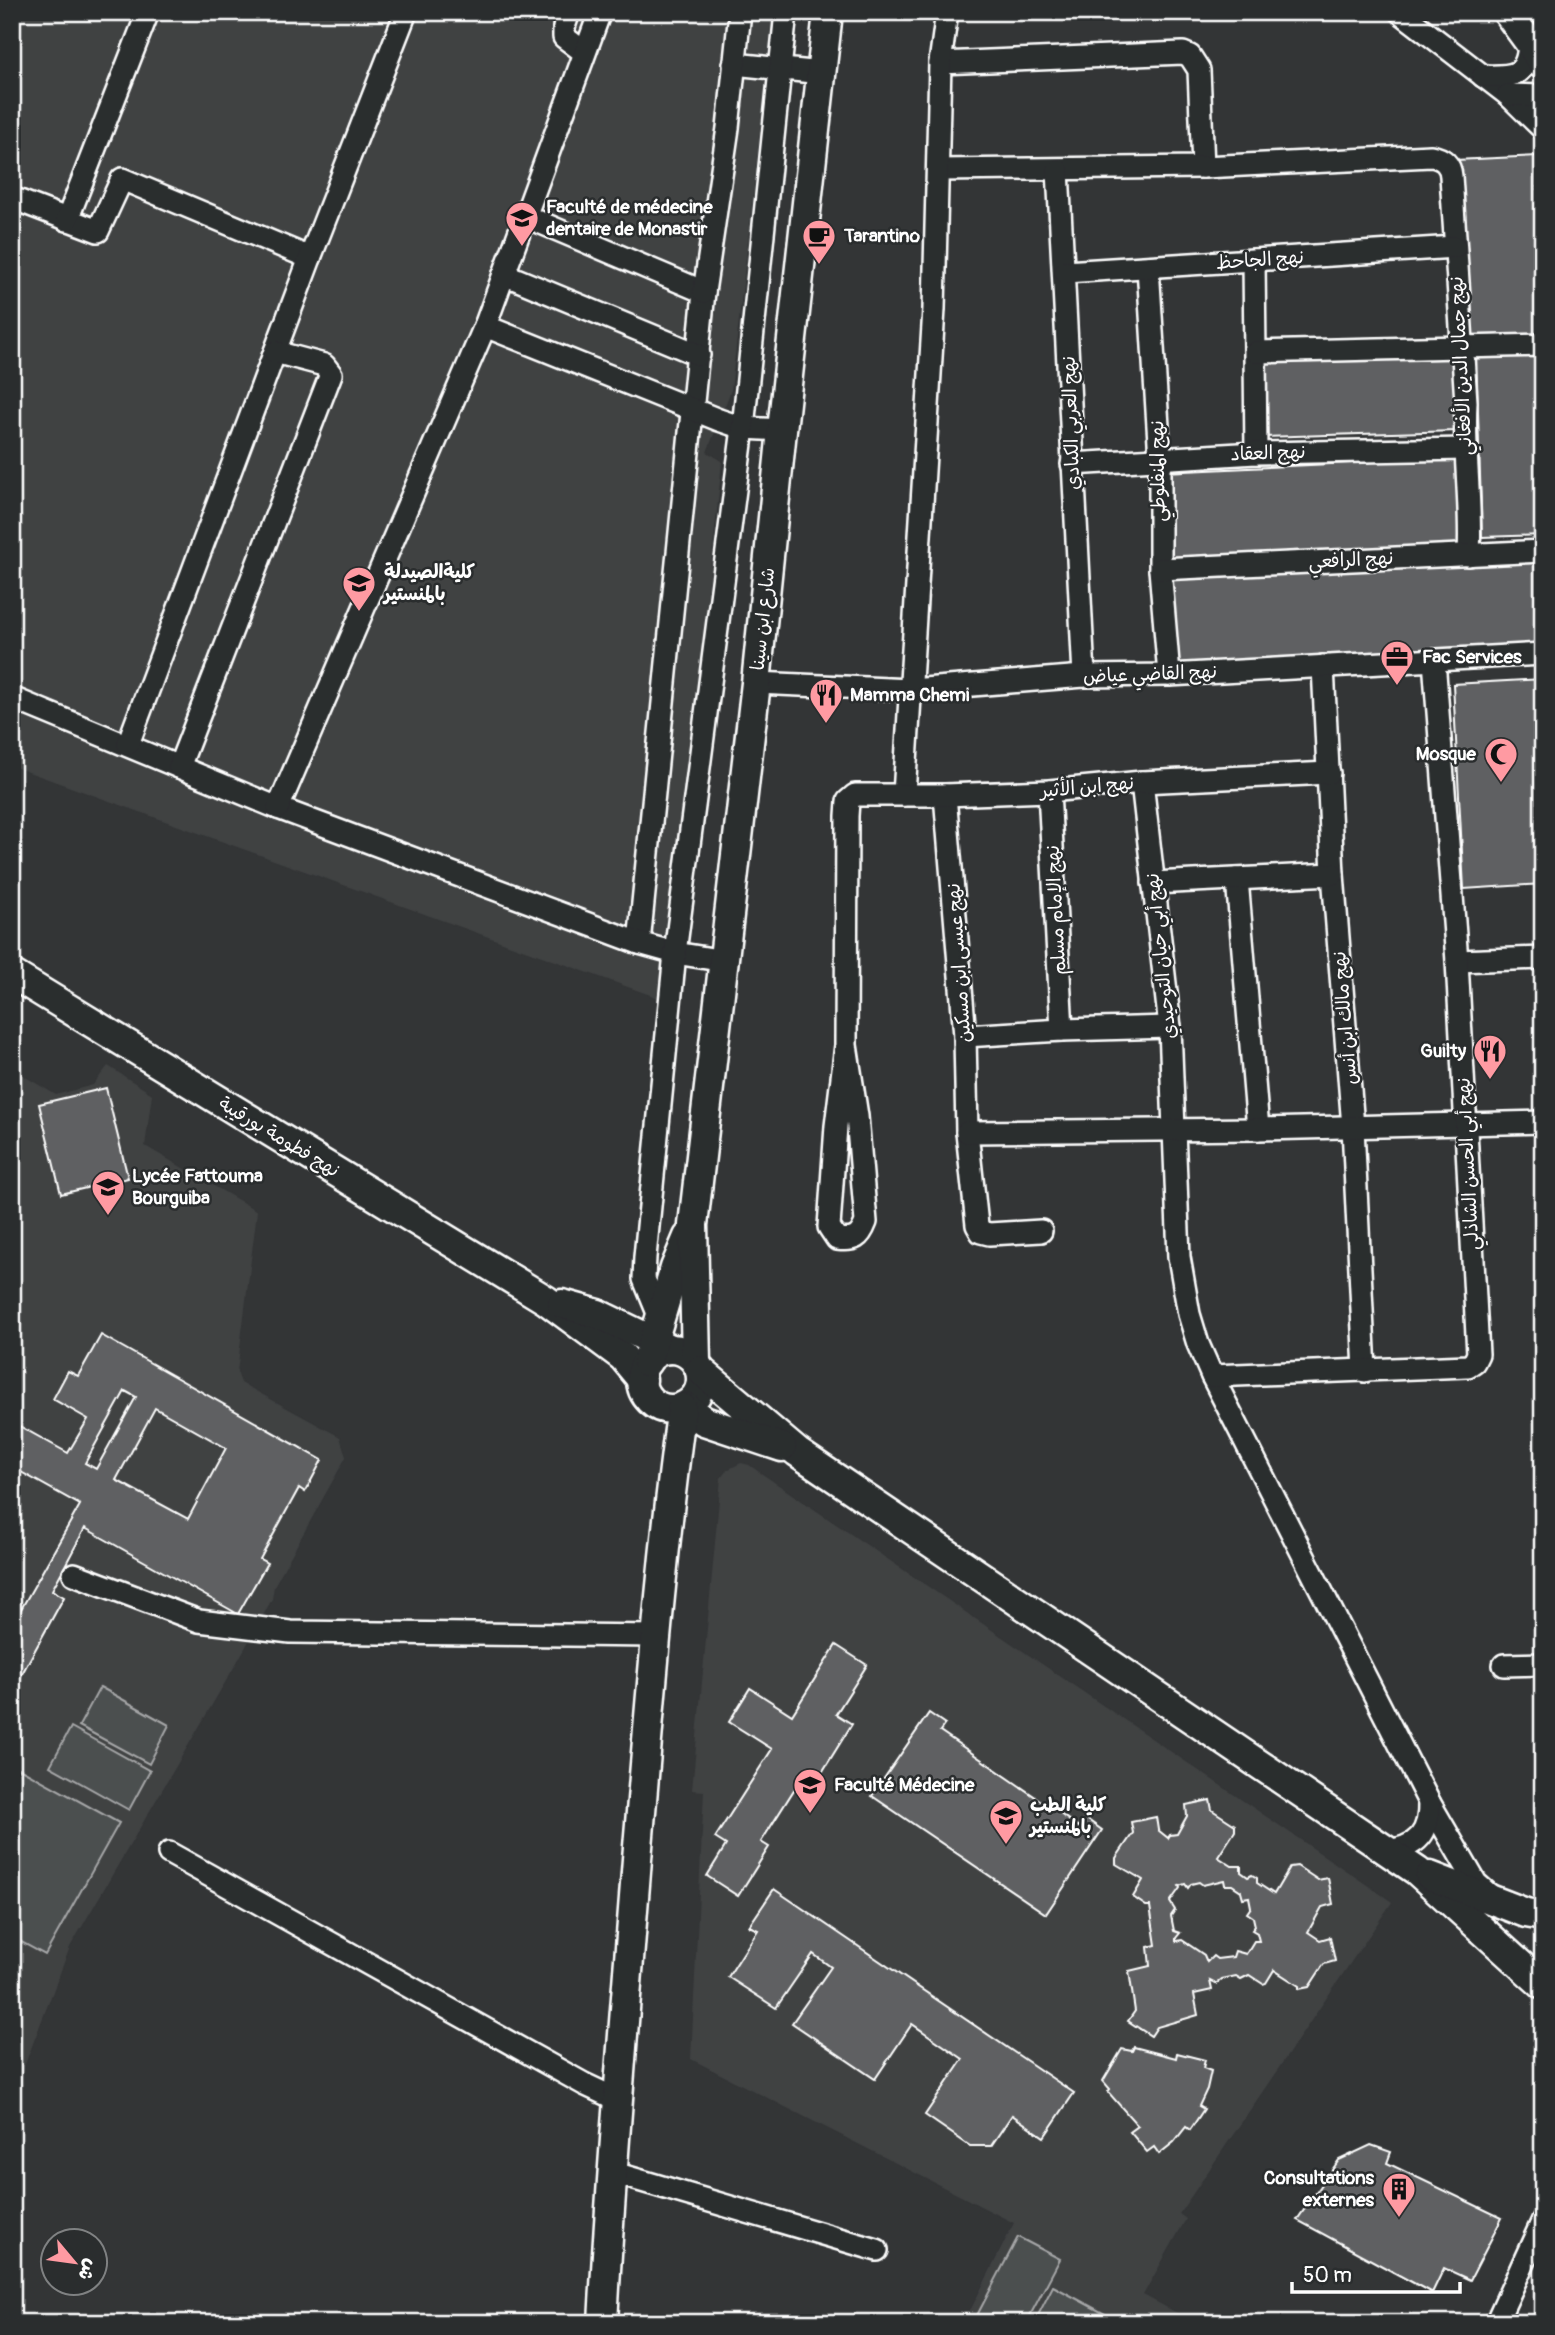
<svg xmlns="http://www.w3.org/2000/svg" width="1555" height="2335" font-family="Pangolin,'Playpen Sans Arabic',sans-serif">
<rect width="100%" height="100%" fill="#333536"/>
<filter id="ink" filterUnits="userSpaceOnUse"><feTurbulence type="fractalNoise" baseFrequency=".0143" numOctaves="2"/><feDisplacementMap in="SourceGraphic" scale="14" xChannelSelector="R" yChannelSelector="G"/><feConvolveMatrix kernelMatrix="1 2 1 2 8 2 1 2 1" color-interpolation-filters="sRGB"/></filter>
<g filter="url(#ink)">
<g fill="#404243">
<polygon points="12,12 774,12 731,390 707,452 722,461 667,1001 12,766"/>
<polygon points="108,1066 152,1094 145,1146 257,1211 237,1372 241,1383 340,1437 346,1457 274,1586 272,1599 240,1657 70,1947 12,2098 12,1069 56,1095 93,1085"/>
<polygon points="741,1463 749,1465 1392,1902 1179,2214 1186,2219 1143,2295 1196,2323 947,2323 947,2315 969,2313 1014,2223 691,2059 704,1791 692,1790 721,1478 727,1470"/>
</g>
<g fill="#4c4f50" stroke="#a6a7a8" stroke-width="2">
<polygon points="100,1687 169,1725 149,1764 79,1726"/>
<polygon points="71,1727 150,1771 129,1810 50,1766"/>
<polygon points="19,1768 119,1823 45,1955 12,1937 12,1780"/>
<polygon points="1018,2237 1060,2259 1026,2323 973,2323"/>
<polygon points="1053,2286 1118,2321 1117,2323 1034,2323"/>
</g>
<g fill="#5f6162" stroke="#fff" stroke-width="2" fill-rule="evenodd">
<polygon points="1537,156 1543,338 1464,342 1455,160"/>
<polygon points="1456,350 1456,431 1263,437 1262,357"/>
<polygon points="1476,350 1517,352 1543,356 1543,535 1482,537"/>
<polygon points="1459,458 1458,549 1168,561 1164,472"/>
<polygon points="1543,560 1543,647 1176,665 1172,578"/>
<polygon points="1543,679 1543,884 1464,889 1453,684"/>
<polygon points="106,1088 128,1178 61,1194 39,1104"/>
<path d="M101,1335L322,1460L305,1492L299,1488L260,1559L267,1563L238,1614L85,1528L52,1590L64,1597L12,1692V1625L80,1505L12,1467V1422L68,1453L88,1419L53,1399L68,1371L78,1376ZM125,1391L136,1397L96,1469L85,1463ZM155,1408L226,1448L188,1519L116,1480Z"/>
<polygon points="836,1645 867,1665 836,1714 852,1724 816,1782 804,1774 761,1842 769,1847 738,1896 707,1876 726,1845 715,1838 772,1749 729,1722 750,1688 792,1715"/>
<polygon points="929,1713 945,1724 940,1731 1079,1827 1085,1818 1102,1830 1046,1914 872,1796"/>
<path d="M1210,1800L1212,1810L1235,1825V1831L1218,1857L1232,1866H1241V1872L1248,1877L1252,1875L1257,1878V1883L1274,1894L1290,1867L1297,1866L1318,1880L1328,1878L1333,1904L1322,1907L1308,1932L1320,1940L1330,1937L1335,1961L1324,1964L1309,1987L1299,1989V1986L1274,1970L1266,1983L1263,1984L1249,1975L1241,1979L1236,1976L1222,1979L1216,1984L1210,1981L1212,1990L1194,1994L1198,2015L1157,2027L1151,2036L1128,2021L1135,2011L1129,1971L1150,1966L1148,1947L1156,1945L1150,1906H1146L1133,1897L1143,1880L1116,1864V1858L1133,1833L1131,1822L1156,1817L1158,1830L1168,1838L1170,1835L1177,1834L1187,1816L1186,1805ZM1224,1880L1225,1885H1232L1241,1891L1243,1898L1249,1897L1251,1907L1247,1913L1253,1917L1255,1926L1252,1930L1257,1933L1259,1941H1254L1246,1954L1235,1951L1233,1957L1217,1959L1213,1956L1207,1962L1204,1955L1182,1940L1176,1941V1938L1180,1933L1174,1931L1171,1916L1175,1910L1170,1902L1180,1888L1179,1886L1185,1884L1188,1888L1191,1884L1199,1882L1203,1885Z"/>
<polygon points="774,1889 1074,2093 1044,2137 1012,2115 991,2146 970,2146 925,2115 963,2059 912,2024 875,2079 792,2023 831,1967 813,1954 776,2008 728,1977 758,1930 749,1926"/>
<polygon points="1134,2047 1176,2058 1177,2053 1205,2060 1203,2068 1211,2071 1207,2089 1199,2106 1204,2109 1190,2130 1186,2127 1174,2142 1159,2154 1154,2147 1147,2152 1130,2132 1138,2126 1108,2092 1110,2089 1103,2081 1122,2049 1132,2051"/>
<polygon points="1371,2145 1391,2152 1387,2163 1502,2218 1470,2280 1444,2268 1432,2293 1297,2220 1339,2160"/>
</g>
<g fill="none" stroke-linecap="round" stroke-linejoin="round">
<defs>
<g id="minor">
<polyline points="569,12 564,27 564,37 584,52"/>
<polyline points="1400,12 1508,95 1543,129"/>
<polyline points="940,63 1183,53 1190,56 1199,70 1203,167"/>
<polyline points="734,64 822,73"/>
<path d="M1483,76C1514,77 1528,76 1529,42"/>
<polyline points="1508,95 1543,96"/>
<path d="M938,170L1203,167L1431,156C1443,158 1450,164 1451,176L1466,402C1463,453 1472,504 1469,555"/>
<polyline points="1058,170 1084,676"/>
<polyline points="12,198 98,231 122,179 310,258"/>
<polyline points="525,216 704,292 639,943"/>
<polyline points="67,220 148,12"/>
<polyline points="1254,260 1256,453"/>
<polyline points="1148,267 1160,458 1160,569 1169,675"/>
<polyline points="1065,272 1455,247"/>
<polyline points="504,274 699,355"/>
<polyline points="704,292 728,128 740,12"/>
<polyline points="485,326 719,420 743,428 782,430"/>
<polyline points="1256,352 1543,345"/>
<polyline points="1072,464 1256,453 1465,449"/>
<polyline points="1160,569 1543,551"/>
<polyline points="1323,666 1333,874 1353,1127 1365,1371"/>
<polyline points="756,683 911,690 1084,676 1169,675 1543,654"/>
<polyline points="12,698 278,808 639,943 675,953 725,961"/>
<polyline points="128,744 310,258 406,12"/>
<polyline points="179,767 331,374 324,365 275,352"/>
<polyline points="1142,782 1170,1027 1179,1257 1189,1314 1198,1344 1212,1376 1429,1802 1476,1883 1493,1898"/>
<polyline points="1049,791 1062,1030"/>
<polyline points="904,795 934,309 940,63 947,12"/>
<polyline points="945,795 965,1036 967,1132 977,1225 981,1232 989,1234 1041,1231"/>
<polyline points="278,808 485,326 600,12"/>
<polyline points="1237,879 1258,1129"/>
<polyline points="1153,883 1333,874"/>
<polyline points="1457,961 1543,958"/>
<polyline points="965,1036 1062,1030 1170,1027"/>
<path d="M846,1045L836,1126L829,1227L837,1239C855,1241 860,1238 866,1222L857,1116L846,1045L847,816L848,801L855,795H945L1049,791L1142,782L1329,773"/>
<polyline points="967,1132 1258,1129 1543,1122"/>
<polyline points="660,1318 644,1279 645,1257 675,953 743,428 786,12"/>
<polyline points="1212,1376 1468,1366 1474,1362 1478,1354 1457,961 1434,660"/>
<polyline points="74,1574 199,1621 290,1632 656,1636"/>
<polyline points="1504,1665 1543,1664"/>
<path d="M1387,1851C1418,1847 1430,1833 1429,1802"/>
<polyline points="169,1853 584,2084 618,2100"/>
<polyline points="611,2172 877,2250"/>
<polyline points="1496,2323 1543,2220"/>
</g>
<g id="major">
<polyline points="1507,12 1529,42 1543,65"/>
<polyline points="12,974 546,1300 623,1357 642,1380"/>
<polyline points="562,1304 598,1314 670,1349"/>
<circle cx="671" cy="1379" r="30"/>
<polyline points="647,1362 675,1268 688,1237"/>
<polyline points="696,1362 693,1225 756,683 782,430 828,12"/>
<polyline points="700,1370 797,1452 1417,1871 1543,1985"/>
<polyline points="685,1406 704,1421 782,1447"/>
<polyline points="1430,1876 1526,1913 1543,1916"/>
<path d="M603,2323C611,2168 625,2014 637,1859C650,1708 661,1558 682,1407"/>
</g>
</defs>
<use href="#minor" stroke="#fff" stroke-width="26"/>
<use href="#major" stroke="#fff" stroke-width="33"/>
<use href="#minor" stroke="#2a2d2e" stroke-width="21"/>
<use href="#major" stroke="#2a2d2e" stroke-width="28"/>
</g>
</g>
<defs>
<symbol id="university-pin" viewBox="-11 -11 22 30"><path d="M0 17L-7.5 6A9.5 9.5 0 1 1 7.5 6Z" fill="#ff9aa2" stroke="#2a2d2e"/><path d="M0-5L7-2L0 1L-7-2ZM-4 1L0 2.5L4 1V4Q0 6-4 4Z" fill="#111"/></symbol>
<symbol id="cafe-pin" viewBox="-11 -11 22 30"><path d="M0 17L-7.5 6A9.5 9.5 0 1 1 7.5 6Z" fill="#ff9aa2" stroke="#2a2d2e"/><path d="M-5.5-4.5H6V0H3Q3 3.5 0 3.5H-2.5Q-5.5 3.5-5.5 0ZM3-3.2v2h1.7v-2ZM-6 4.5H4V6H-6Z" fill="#111"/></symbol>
<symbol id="office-pin" viewBox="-11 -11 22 30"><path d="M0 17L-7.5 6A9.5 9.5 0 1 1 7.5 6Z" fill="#ff9aa2" stroke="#2a2d2e"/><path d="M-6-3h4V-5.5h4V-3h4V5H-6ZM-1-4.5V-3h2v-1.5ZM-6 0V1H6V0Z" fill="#111"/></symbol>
<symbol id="restaurant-pin" viewBox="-11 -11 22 30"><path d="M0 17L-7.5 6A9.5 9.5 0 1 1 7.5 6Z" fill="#ff9aa2" stroke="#2a2d2e"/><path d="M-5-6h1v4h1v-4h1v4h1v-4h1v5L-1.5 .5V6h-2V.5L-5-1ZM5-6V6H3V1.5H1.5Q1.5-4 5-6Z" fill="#111"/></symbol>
<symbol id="mosque-pin" viewBox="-11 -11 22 30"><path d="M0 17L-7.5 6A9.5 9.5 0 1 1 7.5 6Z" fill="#ff9aa2" stroke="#2a2d2e"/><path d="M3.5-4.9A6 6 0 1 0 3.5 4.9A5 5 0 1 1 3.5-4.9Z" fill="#111"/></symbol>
<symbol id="school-pin" viewBox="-11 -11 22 30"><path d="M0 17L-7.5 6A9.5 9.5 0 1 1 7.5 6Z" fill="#ff9aa2" stroke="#2a2d2e"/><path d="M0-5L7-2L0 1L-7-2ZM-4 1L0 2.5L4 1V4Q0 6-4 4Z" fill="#111"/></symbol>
<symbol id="building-pin" viewBox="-11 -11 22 30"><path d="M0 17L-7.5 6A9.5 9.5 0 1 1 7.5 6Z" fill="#ff9aa2" stroke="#2a2d2e"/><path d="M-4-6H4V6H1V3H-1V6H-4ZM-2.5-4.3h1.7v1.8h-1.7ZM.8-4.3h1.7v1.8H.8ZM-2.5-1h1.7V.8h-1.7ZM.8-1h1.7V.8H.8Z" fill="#111"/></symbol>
</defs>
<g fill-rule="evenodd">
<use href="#university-pin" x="503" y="199" width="38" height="52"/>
<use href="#cafe-pin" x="800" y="217" width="38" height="52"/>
<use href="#university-pin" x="340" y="564" width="38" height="52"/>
<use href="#office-pin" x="1378" y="638" width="38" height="52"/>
<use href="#restaurant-pin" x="807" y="676" width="38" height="52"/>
<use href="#mosque-pin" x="1482" y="735" width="38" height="52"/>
<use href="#restaurant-pin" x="1471" y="1032" width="38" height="52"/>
<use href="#school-pin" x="89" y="1168" width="38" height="52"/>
<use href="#school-pin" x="791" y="1766" width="38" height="52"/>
<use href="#university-pin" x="987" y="1797" width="38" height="52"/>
<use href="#building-pin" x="1380" y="2170" width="38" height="52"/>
</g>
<g text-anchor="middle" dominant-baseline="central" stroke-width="5" stroke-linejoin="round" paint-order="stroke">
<g font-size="19" font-weight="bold" fill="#fff" stroke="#2a2d2e" text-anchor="start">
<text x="546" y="207">Faculté de médecine<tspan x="546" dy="22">dentaire de Monastir</tspan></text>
<text x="844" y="236">Tarantino</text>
<text x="384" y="572">كليةالصيدلة<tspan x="384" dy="22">بالمنستير</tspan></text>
<text x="1422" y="657">Fac Services</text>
<text x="850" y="695">Mamma Chemi</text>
<text x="1476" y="754" text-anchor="end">Mosque</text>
<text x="1466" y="1051" text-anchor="end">Guilty</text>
<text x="132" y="1176">Lycée Fattouma<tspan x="132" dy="22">Bourguiba</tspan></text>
<text x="834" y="1785">Faculté Médecine</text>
<text x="1030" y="1805">كلية الطب<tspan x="1030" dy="22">بالمنستير</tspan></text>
<text x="1374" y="2178" text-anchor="end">Consultations<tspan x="1374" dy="22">externes</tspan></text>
</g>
<g font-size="19" fill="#fff" stroke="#2a2d2e">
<text transform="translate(1260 260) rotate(-4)">نهج الجاحظ</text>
<text transform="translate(1461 366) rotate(-93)">نهج جمال الدين الأفغاني</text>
<text transform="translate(1071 423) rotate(-92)">نهج العربي الكبادي</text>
<text transform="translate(1268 453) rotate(-2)">نهج العقاد</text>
<text transform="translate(1158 471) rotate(-91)">نهج المنفلوطي</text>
<text transform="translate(1351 560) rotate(-3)">نهج الرافعي</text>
<text transform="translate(763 619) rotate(-84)">شارع ابن سينا</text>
<text transform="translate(1150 674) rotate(-2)">نهج القاضي عياض</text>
<text transform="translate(1087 787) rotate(-5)">نهج ابن الأثير</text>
<text transform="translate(1056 910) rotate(-93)">نهج الإمام مسلم</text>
<text transform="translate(1161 956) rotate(-96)">نهج أبي حيان التوحيدي</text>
<text transform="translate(959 963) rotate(-94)">نهج عيسى ابن مسكين</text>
<text transform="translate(1345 1018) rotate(-95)">نهج مالك ابن أنس</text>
<text transform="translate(279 1137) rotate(31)">نهج فطومة بورقيبة</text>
<text transform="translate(1468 1164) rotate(-93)">نهج أبي الحسن الشاذلي</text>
</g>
</g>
<rect width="1555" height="2335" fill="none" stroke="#2a2d2e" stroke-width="42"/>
<rect x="21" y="21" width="1513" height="2293" fill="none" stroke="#fff" stroke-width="2.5" filter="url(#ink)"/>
<g transform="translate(74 2262) rotate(119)"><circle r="33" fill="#2a2d2e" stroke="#7f8182" stroke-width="2"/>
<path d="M0-5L12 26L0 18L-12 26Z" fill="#ff9aa2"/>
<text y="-10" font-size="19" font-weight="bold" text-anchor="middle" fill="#ffffff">ش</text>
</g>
<path d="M1292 2282v10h168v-10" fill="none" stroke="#ffffff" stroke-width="3.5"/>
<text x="1303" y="2282" font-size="21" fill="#ffffff" stroke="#2a2d2e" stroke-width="5" paint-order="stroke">50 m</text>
</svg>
